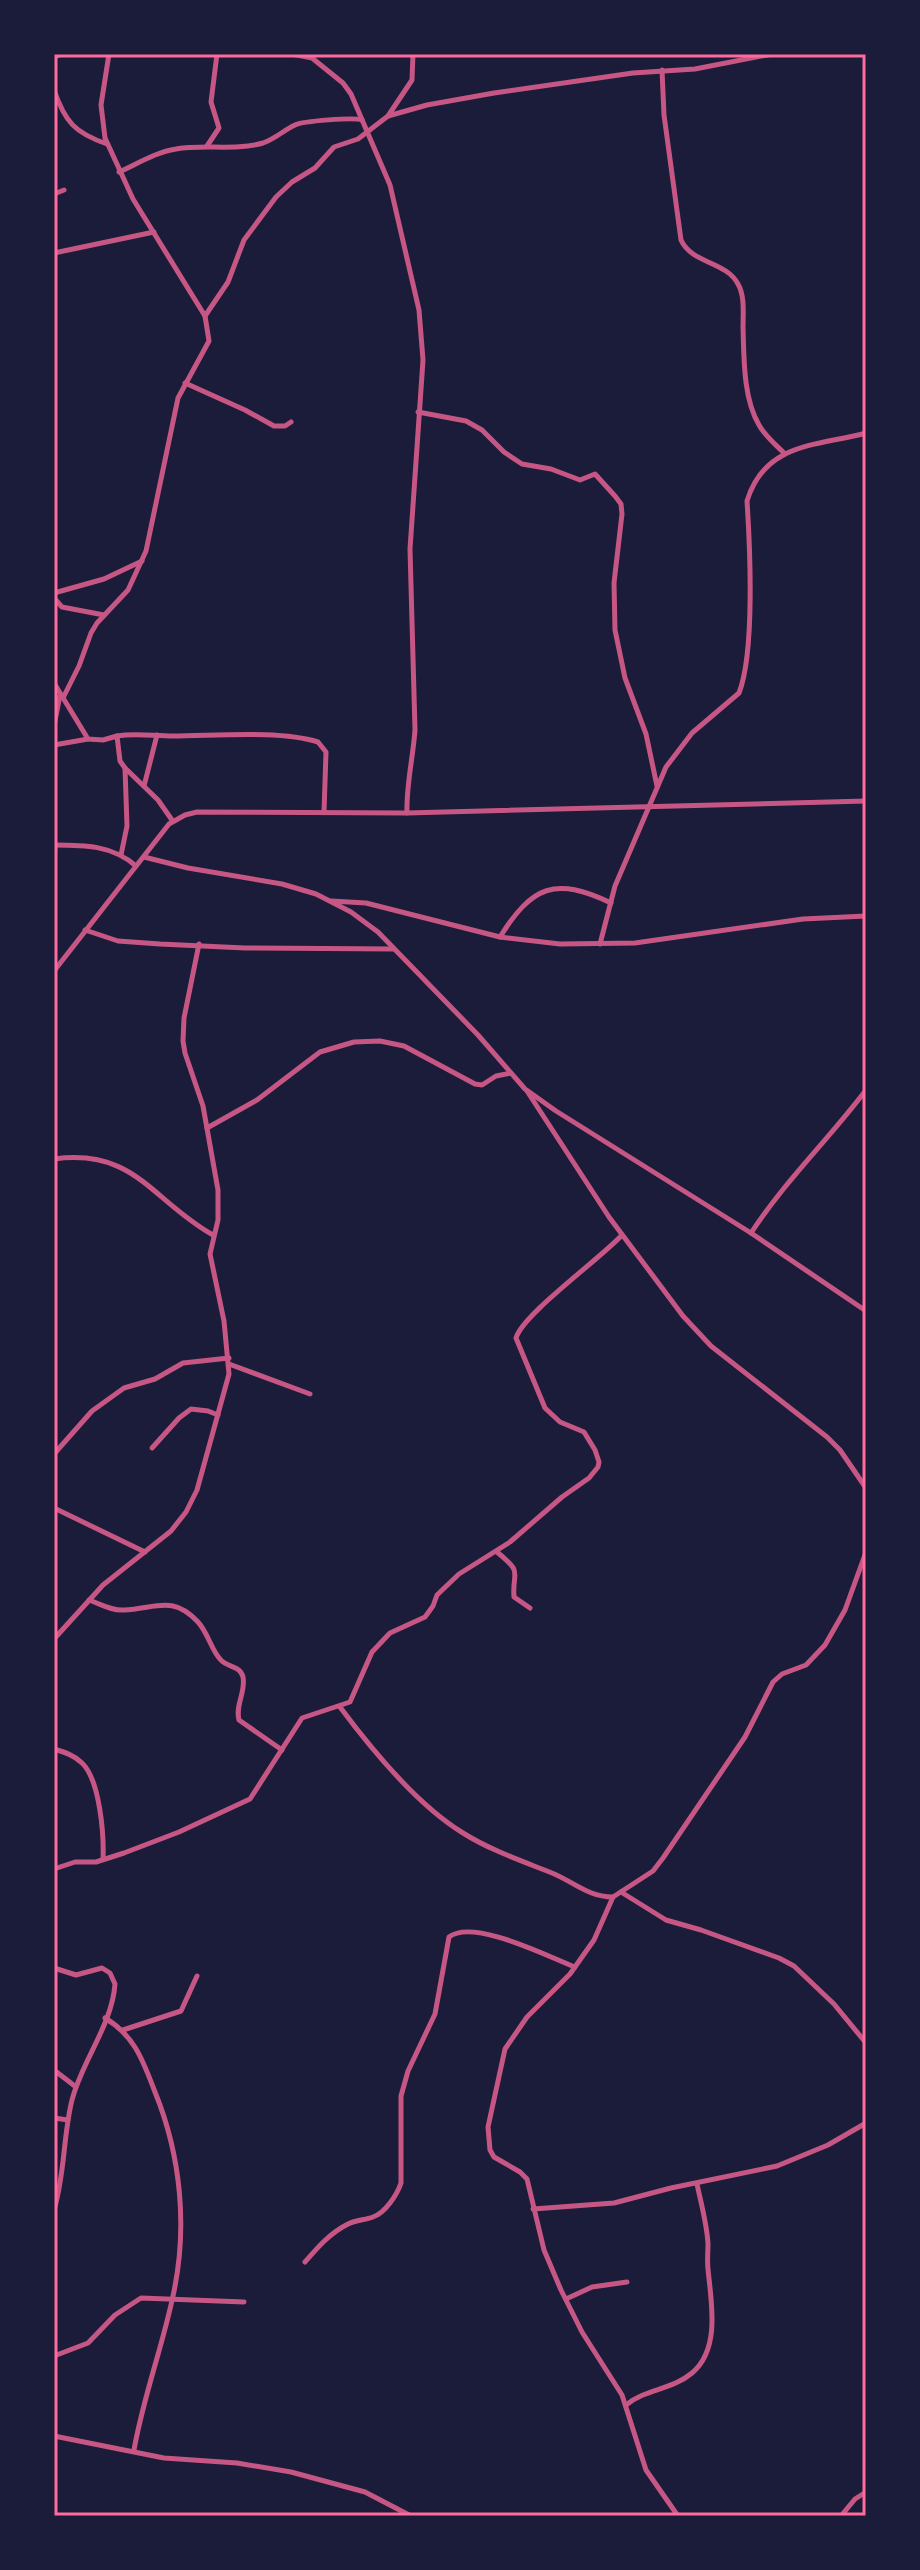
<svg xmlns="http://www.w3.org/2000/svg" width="920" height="2570" font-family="'Roboto Condensed',sans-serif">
<rect width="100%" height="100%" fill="#1b1b3a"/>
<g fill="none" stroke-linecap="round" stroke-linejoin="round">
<g stroke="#c65784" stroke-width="5">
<path d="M292,54L312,58L343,83L351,94L390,185L419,310L423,360L410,549L415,730C413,758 406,786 407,813"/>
<polyline points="54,57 62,54"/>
<path d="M662,70L664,115L681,240C692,264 726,261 738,284C745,296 743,314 743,327C744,357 743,398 759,425C765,436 775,444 784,453"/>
<path d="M54,90C65,122 75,133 107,144"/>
<polyline points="388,116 412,80 413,54"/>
<polyline points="207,146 219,128 211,102 217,54"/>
<path d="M119,172C137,164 156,152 176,149C204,144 235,151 263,143C275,139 284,130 295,125C303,121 354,117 362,120"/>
<polyline points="54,194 64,190"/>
<polyline points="54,253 154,232"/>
<polyline points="205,316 228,282 244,240 276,197 292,182 315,168 334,147 358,139 388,116 427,105 494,93 633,73 695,69 772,54"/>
<polyline points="185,383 245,410 274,426 285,426 291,422"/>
<polyline points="418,412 466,421 482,430 504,452 522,464 551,469 580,480 595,474 615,496 621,504 622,514 614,583 615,630 625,678 646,734 657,786"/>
<polyline points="54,593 104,579 142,561"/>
<polyline points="54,598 62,607 104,615"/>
<polyline points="54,683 88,739 103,740 117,736 120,761 125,768 158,800 172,820"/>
<polyline points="63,698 79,666 91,633 97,623 128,590 146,551 178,398 209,341 205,316 133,199 105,138 101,105 109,54"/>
<polyline points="54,726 60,695"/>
<path d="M117,736C135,733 154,736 173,736C214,736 280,730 318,742L326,752L324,812"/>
<polyline points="54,745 88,739"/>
<polyline points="144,786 157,735"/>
<path d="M54,845C84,845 112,845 136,866"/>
<polyline points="121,855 127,826 125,768"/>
<polyline points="144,857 188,868 282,884 316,894 351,912 378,932 478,1035 525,1089 556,1111 751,1233 866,1311"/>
<polyline points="54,860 55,845"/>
<polyline points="331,901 366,903 500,937 560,944 635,943 803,919 866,916"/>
<polyline points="85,930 118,941 160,944 245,948 393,949"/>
<path d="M500,937C532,886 555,876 611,903"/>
<path d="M600,944L615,886L666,767L692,733L739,693C755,652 750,547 747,501C765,442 818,446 866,433"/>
<polyline points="54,971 169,824 185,815 197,812 407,813 866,801"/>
<polyline points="54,1027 54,1030"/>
<polyline points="527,1091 609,1217 683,1316 711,1346 827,1437 840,1450 866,1488"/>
<polyline points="207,1128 257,1100 320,1052 354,1042 380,1041 404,1046 475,1084 482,1085 496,1076 511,1073"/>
<path d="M54,1159C135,1148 152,1201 213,1235"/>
<path d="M751,1233C785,1181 829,1139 866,1090"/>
<polyline points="229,1364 310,1394"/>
<polyline points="152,1448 179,1418 191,1409 208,1411 218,1415"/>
<polyline points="54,1454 92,1411 124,1388 155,1379 183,1363 229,1358"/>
<polyline points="54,1508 145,1552"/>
<path d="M497,1552C524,1574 512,1570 514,1597L530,1608"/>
<path d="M89,1600C100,1604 112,1611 124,1610C155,1609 172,1594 198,1622C208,1633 211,1649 220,1659C227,1668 240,1665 243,1677C246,1692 235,1705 239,1720L282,1750"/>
<polyline points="54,1639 103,1585 171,1531 186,1512 197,1490 229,1374 224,1321 210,1254 218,1220 218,1190 203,1106 185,1053 183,1041 184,1018 199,944"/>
<path d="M340,1707C372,1750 417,1805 463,1833C490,1850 522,1861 552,1873C574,1882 588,1897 613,1897"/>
<path d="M54,1749C64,1752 74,1755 82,1763C100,1780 104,1835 103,1859"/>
<path d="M54,1869L75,1862H96L124,1853L179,1832L250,1799L302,1718L350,1702L372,1652L390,1633L425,1617L433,1606L437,1595L459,1574L510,1542L562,1497L589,1478L598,1467L599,1462L595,1450L584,1432L560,1422L545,1408L516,1338C523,1314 600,1259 622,1235"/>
<polyline points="621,1892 666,1920 701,1930 779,1958 794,1966 834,2004 866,2043"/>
<path d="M54,1968L76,1975L102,1968L110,1973L115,1984C112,2025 82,2061 72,2100C63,2136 65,2174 54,2210"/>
<path d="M105,2018C135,2036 143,2061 155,2092C181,2156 188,2228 173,2296C162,2348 143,2398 134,2450"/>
<polyline points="123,2030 181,2011 197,1976"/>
<polyline points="54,2070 76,2087"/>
<polyline points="54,2118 68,2120"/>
<polyline points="533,2209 614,2203 671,2188 777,2166 828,2145 866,2123"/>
<path d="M305,2262C318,2247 330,2233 348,2224C356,2220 365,2220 373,2217C385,2213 397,2195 401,2183V2096L408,2071L435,2014L449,1937C473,1918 549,1957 575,1967"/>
<polyline points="566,2299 592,2287 627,2282"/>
<polyline points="54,2356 88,2343 115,2315 141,2298 244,2302"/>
<path d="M626,2405C645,2389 672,2390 692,2373C721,2349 711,2301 708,2269C707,2260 708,2252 708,2244C707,2224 701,2203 697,2184"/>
<polyline points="54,2436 164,2458 237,2463 291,2472 365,2492 411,2516"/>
<polyline points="678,2516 646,2470 622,2395 582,2332 561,2290 544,2250 527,2179 520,2172 494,2157 490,2150 488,2127 505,2049 527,2017 570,1974 594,1940 613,1897 653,1871 663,1858 745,1737 773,1682 782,1674 806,1665 825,1645 845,1610 866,1552"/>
<polyline points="841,2516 855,2499 866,2492"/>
</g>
</g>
<rect width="920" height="2570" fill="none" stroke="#1b1b3a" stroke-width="112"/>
<rect x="56" y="56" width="808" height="2458" fill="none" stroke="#ff6b9d" stroke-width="3"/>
</svg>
